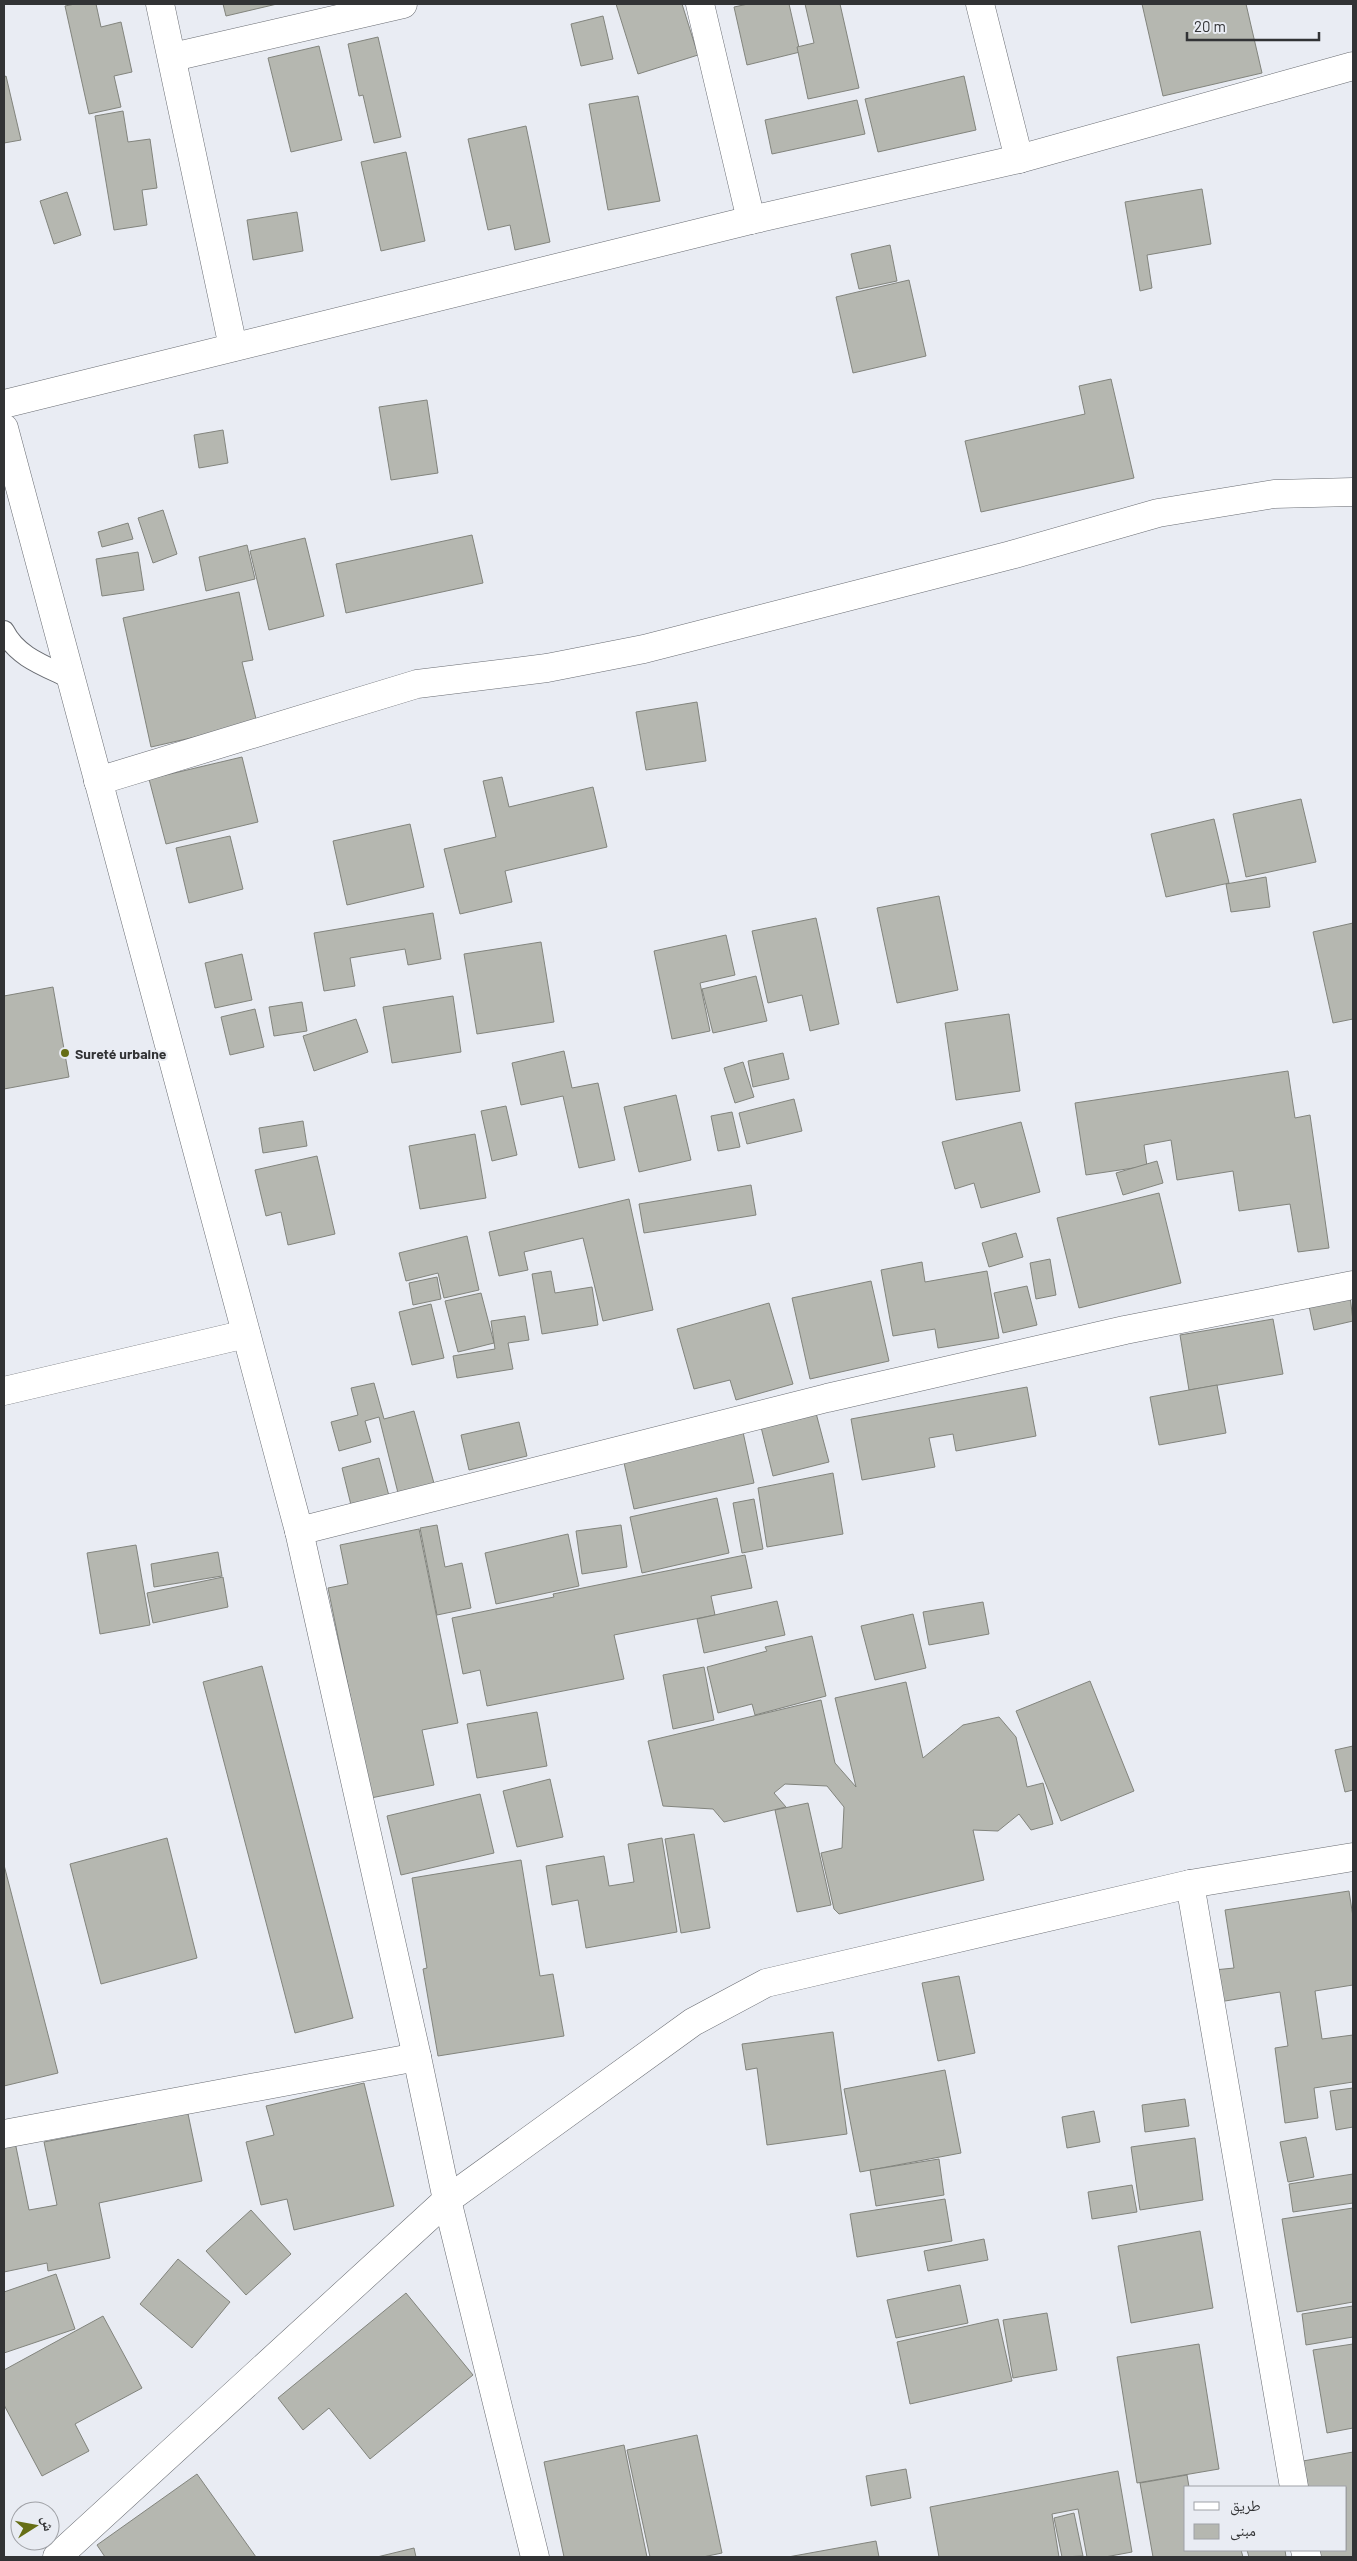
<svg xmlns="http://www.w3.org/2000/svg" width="1357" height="2561" font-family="Barlow,'Noto Naskh Arabic',sans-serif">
<rect width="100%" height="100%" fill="#e9ecf3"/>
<g fill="#b5b7b0" stroke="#82847d">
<polygon points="75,4 96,4 101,27 121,22 132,72 114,76 121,107 89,114 65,6"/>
<polygon points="223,4 277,4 226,16"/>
<polygon points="616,4 682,4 698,55 638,74"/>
<polygon points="748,4 789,4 800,52 747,65 734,7"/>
<polygon points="805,4 840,4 859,88 808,99 797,47 814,43"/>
<polygon points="1142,4 1246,4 1262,73 1163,96"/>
<polygon points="603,16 613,59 581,66 571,24"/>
<polygon points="378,37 401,137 374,143 363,95 359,96 348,44"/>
<polygon points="319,46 342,140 291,152 268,58"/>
<polygon points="6,76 21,140 4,143 4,77"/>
<polygon points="964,76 976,130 878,152 865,99"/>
<polygon points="638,96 660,201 608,210 589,104"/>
<polygon points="857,100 865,134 772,154 765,120"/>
<polygon points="123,111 128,142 150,139 157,188 142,190 147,225 114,230 95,116"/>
<polygon points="526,126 550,242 515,250 510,225 488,230 468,139"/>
<polygon points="406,152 425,241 381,251 361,162"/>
<polygon points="1202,189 1211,244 1147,255 1152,288 1140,291 1125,202"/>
<polygon points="67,192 81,235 54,244 40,201"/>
<polygon points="297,212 303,251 253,260 247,220"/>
<polygon points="890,245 897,281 859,289 851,254"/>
<polygon points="909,280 926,356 853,373 836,297"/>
<polygon points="1111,379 1134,478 981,512 965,441 1085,414 1079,386"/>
<polygon points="427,400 438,473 391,480 379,407"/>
<polygon points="223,430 228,463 199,468 194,435"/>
<polygon points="163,510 177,554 153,563 138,518"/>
<polygon points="128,523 133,539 102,547 98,532"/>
<polygon points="472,535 483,583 346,613 336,564"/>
<polygon points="305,538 324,616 269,630 250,551"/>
<polygon points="247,545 255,579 206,591 199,557"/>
<polygon points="138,552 144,590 102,596 96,559"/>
<polygon points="239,592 253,660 242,662 257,723 151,747 123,618"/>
<polygon points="697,702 706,761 646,770 636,712"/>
<polygon points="242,757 258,822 166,844 149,779"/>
<polygon points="502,777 509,807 593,787 607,847 505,871 512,902 460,914 444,849 496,837 483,781"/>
<polygon points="1301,799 1316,862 1246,877 1233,814"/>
<polygon points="1214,819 1229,883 1166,897 1151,834"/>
<polygon points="410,824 424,887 347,905 333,841"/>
<polygon points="230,836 243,889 189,903 176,848"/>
<polygon points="1266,877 1270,907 1231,912 1226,884"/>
<polygon points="939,896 958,990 897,1003 877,908"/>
<polygon points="433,913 441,959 408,965 405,949 350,958 355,986 324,991 314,933"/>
<polygon points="816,918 839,1024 810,1031 802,995 768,1003 752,931"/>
<polygon points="1353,923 1353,1019 1333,1023 1313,932"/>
<polygon points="726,935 735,975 700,983 710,1031 672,1039 654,951"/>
<polygon points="541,942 554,1022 477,1034 464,954"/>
<polygon points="242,954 252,1000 215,1008 205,963"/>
<polygon points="756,976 767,1021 713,1033 702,989"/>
<polygon points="53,987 69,1077 4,1089 4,996"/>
<polygon points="453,996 461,1052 392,1063 383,1007"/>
<polygon points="302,1002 307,1031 274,1036 269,1007"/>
<polygon points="255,1009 264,1047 230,1055 221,1017"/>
<polygon points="1009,1014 1020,1091 956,1100 945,1023"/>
<polygon points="356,1019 368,1052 314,1071 303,1036"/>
<polygon points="564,1051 572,1088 598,1083 615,1160 579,1168 563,1096 521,1105 512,1063"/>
<polygon points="783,1053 789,1079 753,1087 748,1061"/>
<polygon points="743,1062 754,1097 735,1103 724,1068"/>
<polygon points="1288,1071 1295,1118 1310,1115 1329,1248 1298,1252 1290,1204 1239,1211 1233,1171 1177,1180 1171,1140 1144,1145 1147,1166 1086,1175 1075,1103"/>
<polygon points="676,1095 691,1160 639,1172 624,1107"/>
<polygon points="794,1099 802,1131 747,1144 739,1113"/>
<polygon points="506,1106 517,1155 492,1161 481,1111"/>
<polygon points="732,1112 740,1147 718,1151 711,1116"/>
<polygon points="303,1121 307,1146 263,1153 259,1128"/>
<polygon points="1021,1122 1040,1192 981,1208 974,1183 955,1189 942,1142"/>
<polygon points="475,1134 486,1198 420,1209 409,1146"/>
<polygon points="317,1156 335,1234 288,1245 281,1212 266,1216 255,1170"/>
<polygon points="1157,1161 1163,1183 1123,1195 1116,1173"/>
<polygon points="751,1185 756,1215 644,1233 639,1204"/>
<polygon points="1159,1193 1181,1283 1079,1308 1057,1218"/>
<polygon points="629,1199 653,1310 603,1321 583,1238 524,1252 528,1270 499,1276 489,1232"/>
<polygon points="1016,1233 1023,1257 989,1267 982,1243"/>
<polygon points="467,1236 479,1290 444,1298 438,1273 406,1281 399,1253"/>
<polygon points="1050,1259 1056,1295 1036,1299 1030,1263"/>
<polygon points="922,1262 925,1282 987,1271 999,1338 938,1348 935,1329 893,1336 881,1270"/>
<polygon points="551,1271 555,1293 592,1287 598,1325 542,1334 532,1274"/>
<polygon points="437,1277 441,1299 413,1305 409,1283"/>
<polygon points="871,1281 889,1361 810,1379 792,1298"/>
<polygon points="1027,1286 1037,1325 1003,1333 994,1293"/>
<polygon points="481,1293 494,1343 458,1352 445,1301"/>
<polygon points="1350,1296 1353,1321 1314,1330 1309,1306"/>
<polygon points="769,1303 793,1384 736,1400 730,1380 694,1389 677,1329"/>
<polygon points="431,1304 444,1358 412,1365 399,1312"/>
<polygon points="525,1316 529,1340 508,1343 513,1369 457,1378 453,1356 495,1349 491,1321"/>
<polygon points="1273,1319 1283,1374 1189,1390 1180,1335"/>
<polygon points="374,1383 384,1419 414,1411 435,1487 399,1497 379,1417 365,1421 371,1442 339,1451 331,1422 358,1415 351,1388"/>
<polygon points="1217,1385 1226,1433 1159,1445 1150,1397"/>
<polygon points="1027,1387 1036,1436 956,1451 953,1434 929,1438 935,1467 862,1480 851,1419"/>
<polygon points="816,1413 829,1462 773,1476 761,1427"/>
<polygon points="519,1422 527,1456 469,1470 461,1435"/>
<polygon points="743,1432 754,1483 634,1509 623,1458"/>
<polygon points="379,1458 389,1496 351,1505 342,1468"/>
<polygon points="833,1473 843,1534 767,1547 758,1488"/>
<polygon points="717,1498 729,1553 642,1573 630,1517"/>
<polygon points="754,1499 763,1549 742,1553 733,1503"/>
<polygon points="437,1525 445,1567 462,1563 471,1608 437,1615 420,1528"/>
<polygon points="621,1525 627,1567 582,1574 576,1531"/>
<polygon points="419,1529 458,1723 422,1730 434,1785 371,1798 328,1588 348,1584 340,1545"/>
<polygon points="568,1534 579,1586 496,1604 485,1553"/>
<polygon points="136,1545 150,1625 100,1634 87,1553"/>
<polygon points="218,1552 222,1576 154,1587 151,1564"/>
<polygon points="745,1555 752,1588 711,1596 715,1615 614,1635 624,1679 487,1706 480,1670 463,1674 452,1618 554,1597 553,1594"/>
<polygon points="223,1577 228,1607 153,1623 147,1593"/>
<polygon points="777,1601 785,1635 704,1653 697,1619"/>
<polygon points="983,1602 989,1634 929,1645 923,1612"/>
<polygon points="913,1614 926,1668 875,1680 861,1626"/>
<polygon points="812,1636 826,1696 755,1715 752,1704 718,1713 707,1667 767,1651 765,1647"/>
<polygon points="262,1666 353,2018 295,2033 203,1682"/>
<polygon points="704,1667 714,1720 673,1729 663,1675"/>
<polygon points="1090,1681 1134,1791 1061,1821 1016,1711"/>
<polygon points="906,1682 923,1758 963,1725 999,1717 1016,1737 1027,1787 1043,1783 1053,1824 1031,1830 1019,1814 998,1831 973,1830 984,1880 839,1914 834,1909 821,1853 842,1848 844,1807 827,1786 785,1784 774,1793 786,1807 724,1822 713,1809 663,1806 648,1741 821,1700 835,1763 856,1787 835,1698"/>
<polygon points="537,1712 547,1766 477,1778 467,1724"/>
<polygon points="1353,1746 1353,1790 1345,1792 1335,1750"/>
<polygon points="550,1779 563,1837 517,1847 503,1791"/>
<polygon points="480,1794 494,1853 401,1875 387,1816"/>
<polygon points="808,1803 831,1905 797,1912 775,1810"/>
<polygon points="694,1834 710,1928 681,1933 665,1839"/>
<polygon points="167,1838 197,1958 101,1984 70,1864"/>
<polygon points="662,1838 677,1932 586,1948 578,1900 552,1905 546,1866 604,1856 609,1886 634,1882 628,1844"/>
<polygon points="521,1860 540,1976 553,1974 564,2036 438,2056 423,1969 427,1968 412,1878"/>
<polygon points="4,1865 58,2073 4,2086"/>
<polygon points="1349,1891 1353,1917 1353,1985 1315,1991 1322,2039 1353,2035 1353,2082 1314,2088 1318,2118 1285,2123 1275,2048 1288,2046 1280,1992 1219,2002 1214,1970 1234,1968 1225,1910"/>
<polygon points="959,1976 975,2053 938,2061 922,1983"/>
<polygon points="833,2032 847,2134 767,2145 757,2068 746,2070 742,2044"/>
<polygon points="945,2070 961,2153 860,2172 844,2089"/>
<polygon points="364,2083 394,2206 294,2230 287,2199 261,2205 246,2142 274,2135 266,2106"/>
<polygon points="1353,2088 1353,2127 1336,2130 1330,2091"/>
<polygon points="1185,2099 1189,2126 1145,2132 1142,2105"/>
<polygon points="187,2109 202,2181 99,2203 110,2258 48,2271 47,2263 4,2272 4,2145 15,2142 29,2210 57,2205 44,2142 137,2124 136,2120"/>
<polygon points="1094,2111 1100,2142 1067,2148 1062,2117"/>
<polygon points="1306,2137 1314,2177 1288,2182 1280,2142"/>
<polygon points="1195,2138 1203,2200 1140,2210 1131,2147"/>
<polygon points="939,2159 944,2195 876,2206 870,2170"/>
<polygon points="1353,2174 1353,2203 1293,2212 1289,2184"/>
<polygon points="1132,2185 1137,2212 1092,2219 1088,2192"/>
<polygon points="945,2199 952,2241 857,2257 850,2214"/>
<polygon points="1353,2208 1353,2302 1297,2312 1282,2219"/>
<polygon points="251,2210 291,2254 246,2295 206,2251"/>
<polygon points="1200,2231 1213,2308 1131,2323 1118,2246"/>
<polygon points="984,2239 988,2260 928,2271 924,2251"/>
<polygon points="178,2259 230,2302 192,2348 140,2304"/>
<polygon points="56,2274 75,2329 4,2353 4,2292"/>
<polygon points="960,2285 968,2323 896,2338 887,2300"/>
<polygon points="406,2293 473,2375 370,2459 329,2408 303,2430 278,2398"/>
<polygon points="1353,2306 1353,2337 1306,2345 1302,2314"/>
<polygon points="1047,2313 1057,2370 1013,2378 1003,2320"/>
<polygon points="103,2316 142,2388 75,2424 89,2451 42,2476 4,2405 4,2370"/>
<polygon points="998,2319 1012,2381 910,2404 897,2342"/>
<polygon points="1199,2344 1219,2469 1137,2483 1117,2357"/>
<polygon points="1353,2344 1353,2428 1327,2433 1313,2350"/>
<polygon points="697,2435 722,2553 703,2557 650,2557 627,2450"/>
<polygon points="624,2445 647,2557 564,2557 544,2462"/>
<polygon points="1353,2452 1353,2557 1320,2557 1319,2550 1346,2550 1346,2487 1308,2487 1303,2461"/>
<polygon points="906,2469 911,2498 871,2506 866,2476"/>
<polygon points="1118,2471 1132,2552 1105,2557 1087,2557 1078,2509 1052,2514 1059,2557 939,2557 930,2507"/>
<polygon points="197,2474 256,2557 105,2557 97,2545"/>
<polygon points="1187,2475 1189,2487 1186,2487 1186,2550 1241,2550 1243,2557 1153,2557 1140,2483"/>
<polygon points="1074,2513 1083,2556 1062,2557 1054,2518"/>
<polygon points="876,2541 879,2557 788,2557"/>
<polygon points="414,2548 416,2557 377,2557"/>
<polygon points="1247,2550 1285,2550 1286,2557 1249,2557"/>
</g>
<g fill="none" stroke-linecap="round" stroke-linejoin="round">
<defs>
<path id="service" d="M4,631C17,657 45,666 70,678"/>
<g id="minor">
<polyline points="160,4 233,347"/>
<polyline points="700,4 751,220"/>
<polyline points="980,4 1019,159"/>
<polyline points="173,57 403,4"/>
<polyline points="4,404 751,220 1019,159 1353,66"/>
<polyline points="98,781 417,684 547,668 644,649 1011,555 1158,513 1274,494 1353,492"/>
<polyline points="4,1391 246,1334"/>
<polyline points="299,1531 827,1398 1125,1330 1353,1285"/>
<polyline points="1190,1884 1294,2487"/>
<polyline points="4,2134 417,2057"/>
<polyline points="1305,2550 1307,2557"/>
<polyline points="57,2557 447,2200 693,2022 766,1983 1190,1884 1353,1857"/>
</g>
<polyline id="tertiary" points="4,428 299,1531 417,2057 447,2200 535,2557"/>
</defs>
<use href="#service" stroke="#696c72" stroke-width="22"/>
<use href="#minor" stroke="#696c72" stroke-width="29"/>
<use href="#tertiary" stroke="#696c72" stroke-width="29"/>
<use href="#service" stroke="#fff" stroke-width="20"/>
<use href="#minor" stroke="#fff" stroke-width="28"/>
<use href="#tertiary" stroke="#fff" stroke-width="28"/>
</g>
<circle fill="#666e15" stroke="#e9ecf3" stroke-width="2" cx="65" cy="1053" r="5"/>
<g text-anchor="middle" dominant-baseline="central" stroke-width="4" stroke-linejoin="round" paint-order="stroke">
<g font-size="14" font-weight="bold" fill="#323335" stroke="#e9ecf3" text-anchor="start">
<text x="75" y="1053">Sureté urbaine</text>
</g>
</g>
<rect width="1357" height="2561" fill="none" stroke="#323335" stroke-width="10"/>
<rect x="1184" y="2486" width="162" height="65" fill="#e9ecf3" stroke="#a0a2a7"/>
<rect x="1194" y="2502" width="25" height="8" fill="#ffffff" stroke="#a0a2a7"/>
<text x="1230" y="2511" font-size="15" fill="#323335">طريق</text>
<rect x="1194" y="2524" width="25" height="15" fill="#b5b7b0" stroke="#a0a2a7"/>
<text x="1230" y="2536" font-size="15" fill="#323335">مبنى</text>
<g transform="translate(35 2526) rotate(79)"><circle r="24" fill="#e9ecf3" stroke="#a0a2a7"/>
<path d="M0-4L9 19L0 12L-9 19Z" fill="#666e15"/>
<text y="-8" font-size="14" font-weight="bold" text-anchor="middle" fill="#323335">ش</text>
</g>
<path d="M1187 32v8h132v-8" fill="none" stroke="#323335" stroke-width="2.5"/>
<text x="1194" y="32" font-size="15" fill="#323335" stroke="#e9ecf3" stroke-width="4" paint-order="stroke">20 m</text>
</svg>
